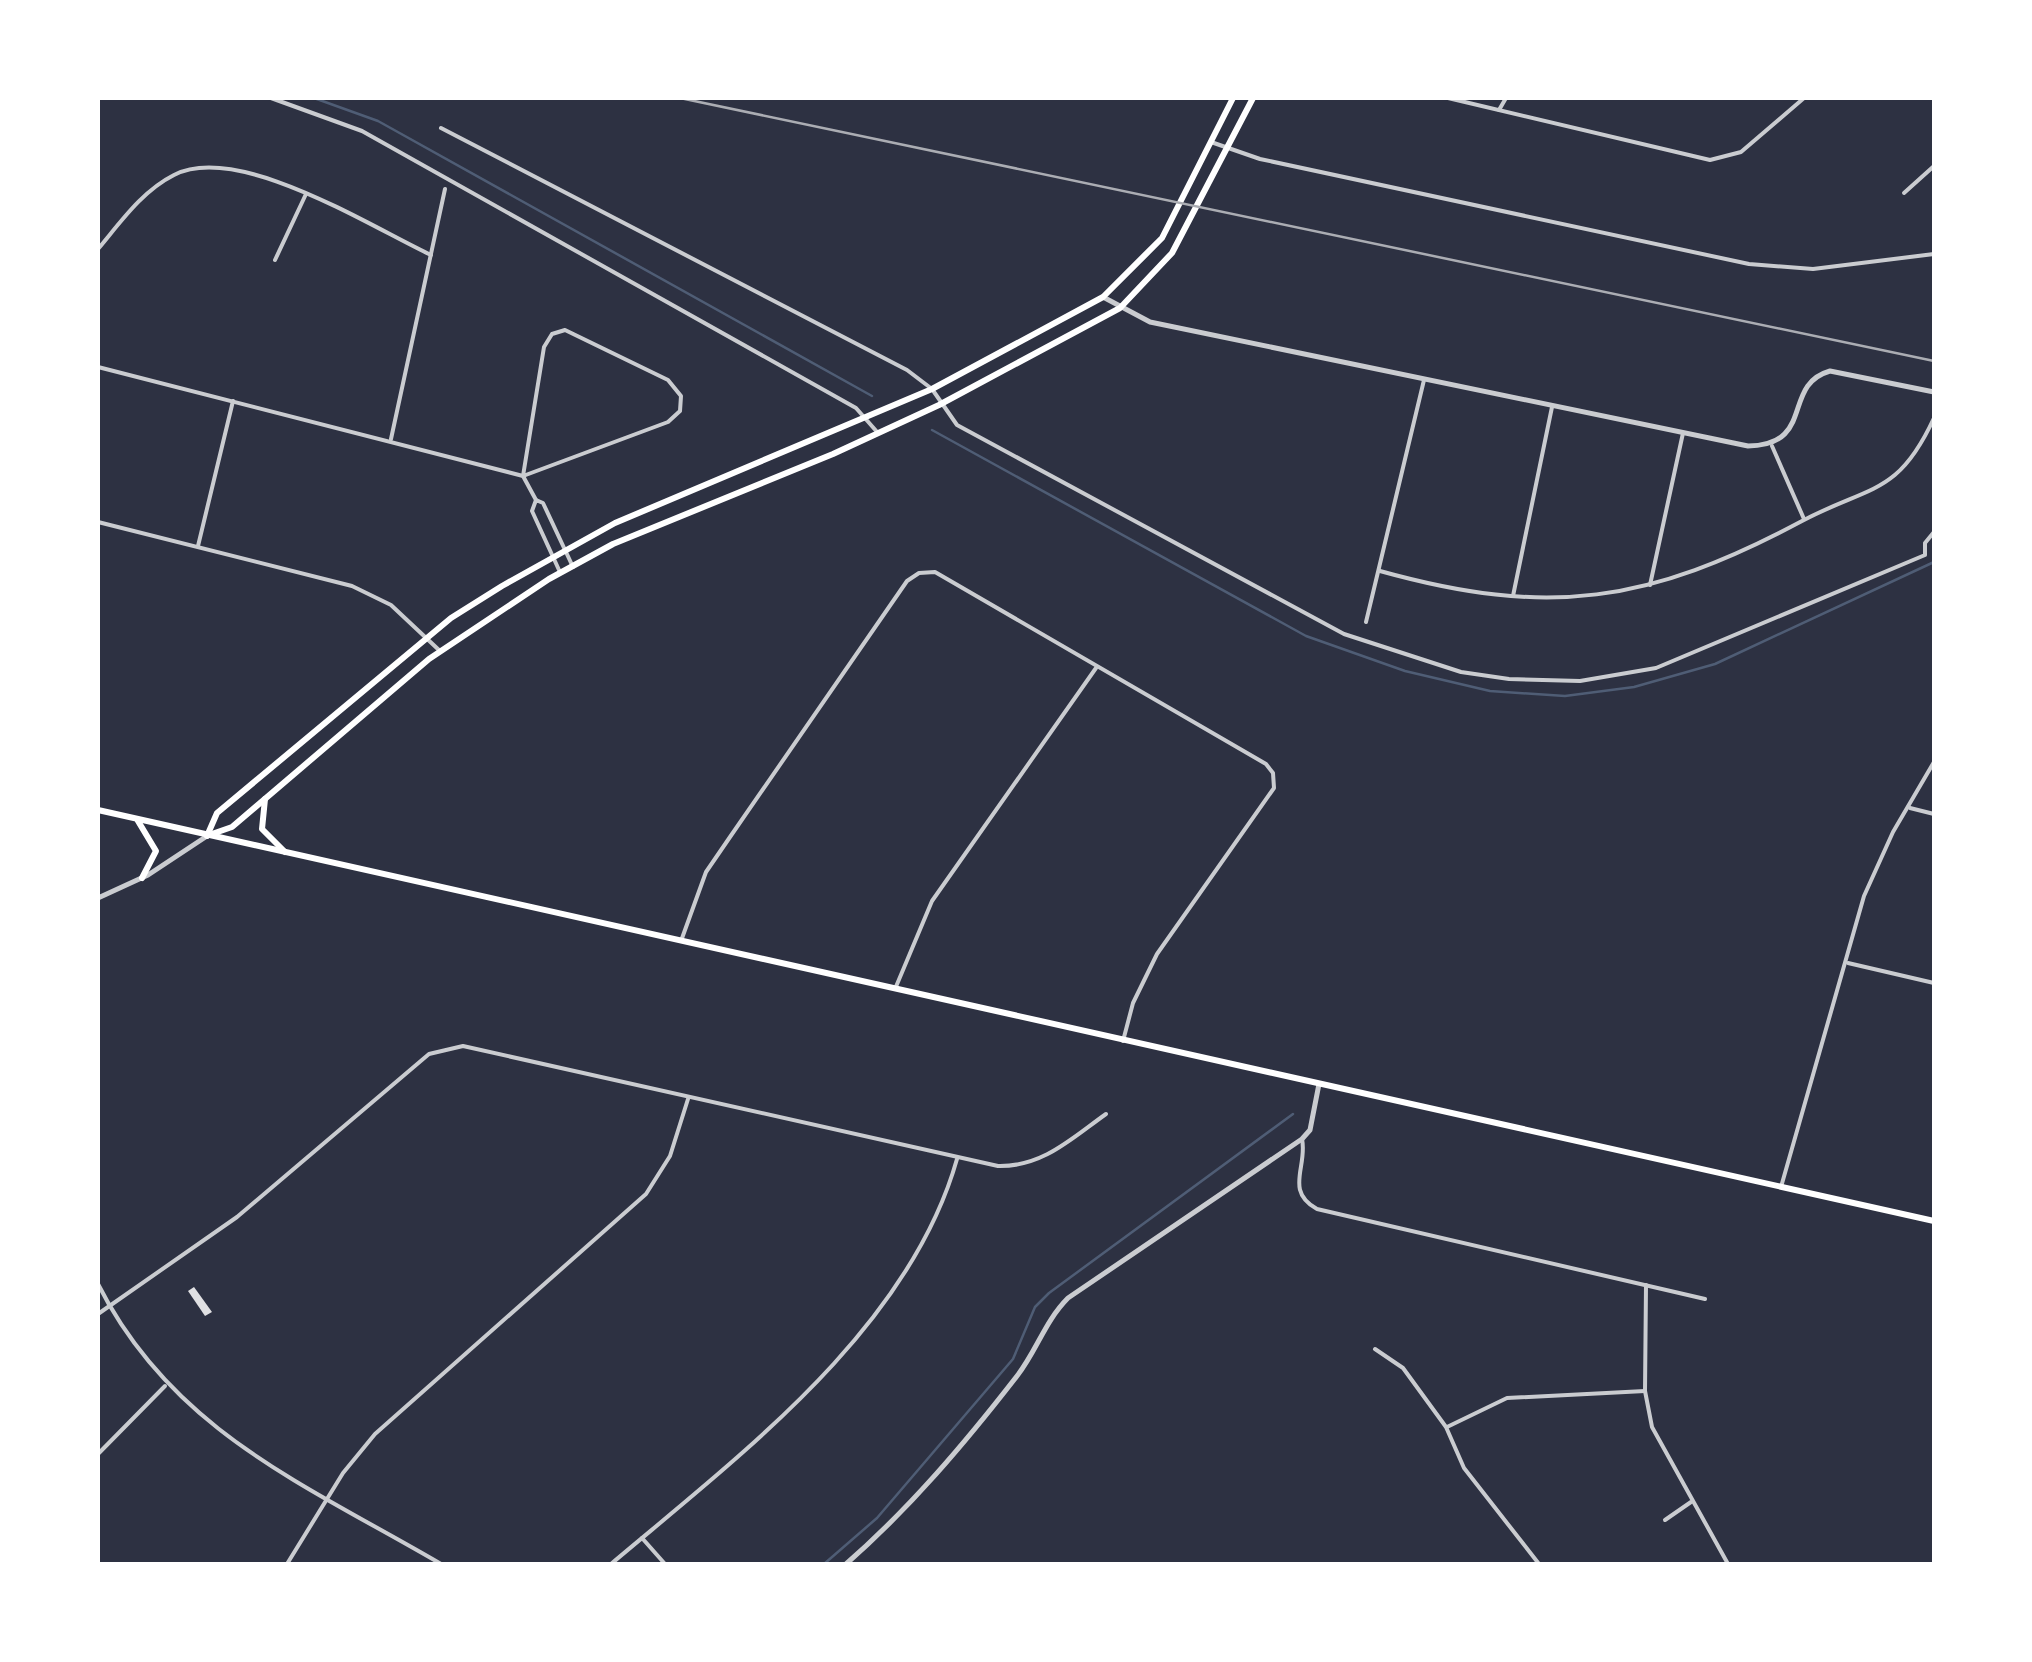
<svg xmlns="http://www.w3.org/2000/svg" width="2032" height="1662" font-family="Manrope,sans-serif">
<rect width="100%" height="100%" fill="#2d3142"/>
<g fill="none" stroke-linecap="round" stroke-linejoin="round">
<g stroke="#4f5d75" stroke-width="2.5">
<polyline points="314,98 378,121 872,396"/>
<polyline points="932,430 1306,636 1405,671 1490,691 1565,696 1634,687 1715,664 1934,562"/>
<polyline points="824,1564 877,1518 1013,1359 1035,1307 1049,1293 1293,1114"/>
</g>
</g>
<polygon fill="#e0e0e3" points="194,1287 212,1312 205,1316 188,1291"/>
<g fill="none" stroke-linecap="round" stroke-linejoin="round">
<g stroke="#caccd0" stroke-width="4">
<polyline points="271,98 362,131 856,408 878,433"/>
<polyline points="1448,98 1710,160 1741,152 1804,98"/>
<polyline points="1499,110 1506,98"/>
<polyline points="441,128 907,370 932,389 957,425 1344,634 1461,672 1509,679 1580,681 1656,668 1925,555 1925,543 1934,532"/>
<polyline points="1211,142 1260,159 1749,264 1813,269 1934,254"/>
<polyline points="1904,193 1934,166"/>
<path d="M98,249C120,223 142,191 174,175C238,142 371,227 431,255"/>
<polyline points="275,260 306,194"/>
<polygon points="565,330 668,380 681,396 680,411 668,422 523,476 544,347 552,334"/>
<polyline points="98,367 523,476 536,500"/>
<polyline points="391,439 445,189"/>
<polyline points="1772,446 1804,519"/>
<polyline points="98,522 352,586 391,605 440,651"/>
<polyline points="198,546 233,401"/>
<polyline points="559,570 532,511 536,500 543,503 573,567"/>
<path d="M1380,571C1549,618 1648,603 1802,521C1870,485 1898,496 1934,418"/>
<polyline points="1650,585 1683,433"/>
<polyline points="1513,596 1552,407"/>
<polyline points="1366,622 1424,380"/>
<polyline points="1910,808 1934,814"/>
<polyline points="681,941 706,872 730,837 907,581 919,573 935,572 1266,764 1273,773 1274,788 1157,954 1133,1003 1123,1041"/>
<polyline points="1848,963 1934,983"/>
<polyline points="895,989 932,901 1096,668"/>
<path d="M1302,1139C1308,1166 1284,1191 1317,1209L1705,1299"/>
<polyline points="1781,1187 1864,896 1893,832 1934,762"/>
<path d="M98,1284C172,1431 306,1485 441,1564"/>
<polyline points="1646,1285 1645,1391 1652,1427 1728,1564"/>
<path d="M98,1314L237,1217L429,1054L463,1046L998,1166C1043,1167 1072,1138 1106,1114"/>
<polyline points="1375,1349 1403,1368 1446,1427 1464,1468 1539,1564"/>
<polyline points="1447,1427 1507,1398 1645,1391"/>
<polyline points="98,1454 165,1386"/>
<polyline points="1665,1520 1691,1502"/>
<polyline points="642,1538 665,1564"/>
<polyline points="287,1564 343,1473 375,1434 646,1194 670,1156 688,1099"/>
<path d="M611,1564C740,1455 909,1329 957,1159"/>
</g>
<g stroke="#caccd0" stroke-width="5">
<path d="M1103,297L1150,322L1748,446C1816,445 1781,385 1830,371L1934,392"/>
<polyline points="98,898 148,875 207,836"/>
<path d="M846,1564C910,1508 965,1443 1017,1376C1037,1350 1045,1321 1068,1298L1302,1139L1310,1130L1319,1084"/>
</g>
<g stroke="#fff" stroke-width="6">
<polyline points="209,835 232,827 429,659 549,579 613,544 833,454 939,405 1120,308 1172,253 1253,98"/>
<polyline points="207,836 217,813 451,618 502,586 615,523 932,389 1103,297 1162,238 1233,98"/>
</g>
<g stroke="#fff" stroke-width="6">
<polyline points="265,799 262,829 285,852"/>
<polyline points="98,810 1934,1221"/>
<polyline points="138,821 156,851 142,878"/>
</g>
<polyline stroke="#abadb3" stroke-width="2.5" points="680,98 1934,361"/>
</g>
<rect width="2032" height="1662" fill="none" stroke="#ffffff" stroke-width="200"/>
</svg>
